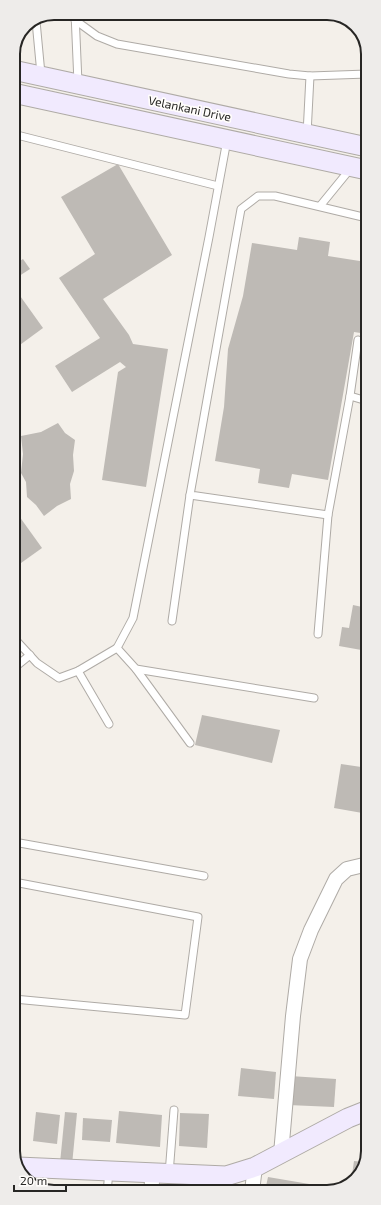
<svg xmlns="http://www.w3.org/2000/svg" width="381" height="1205" font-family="'Exo 2',sans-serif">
<rect width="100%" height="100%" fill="#f4f0ea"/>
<g fill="#bebab5">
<polygon points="118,164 172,255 103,299 129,335 133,344 168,349 146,487 102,480 118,372 126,367 120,362 72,392 55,366 100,338 59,278 95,254 61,197"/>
<polygon points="299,237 330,242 328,256 366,262 360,297 367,299 367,334 354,332 328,480 292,474 289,488 258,483 260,469 215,461 224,407 228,349 243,296 252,243 297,250"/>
<polygon points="23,259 30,269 13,280 13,265"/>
<polygon points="13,286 43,328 13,350"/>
<polygon points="58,423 65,433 75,440 73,455 74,471 70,484 71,499 57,506 44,516 36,505 27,497 26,482 21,473 23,454 21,436 41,432"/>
<polygon points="14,509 42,548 14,568"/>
<polygon points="353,605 367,608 367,651 339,646 342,627 349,628"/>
<polygon points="202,715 280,730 272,763 195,745"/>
<polygon points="341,764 368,768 368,814 334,808"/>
<polygon points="241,1068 276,1072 274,1099 238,1096"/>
<polygon points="290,1076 336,1079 334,1107 288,1105"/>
<polygon points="119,1111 162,1115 160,1147 116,1143"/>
<polygon points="36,1112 60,1115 57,1144 33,1141"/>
<polygon points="65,1112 77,1113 72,1165 60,1163"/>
<polygon points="180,1113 209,1114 207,1148 179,1146"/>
<polygon points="83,1118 112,1120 110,1142 82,1140"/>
<polygon points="354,1161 364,1162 359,1176 351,1182"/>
<polygon points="268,1177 321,1186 321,1191 265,1191"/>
</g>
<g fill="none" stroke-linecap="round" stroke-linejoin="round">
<defs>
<g id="lane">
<polyline points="75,13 78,83"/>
<polyline points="75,20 97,36 117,44 289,74 310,76 367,74"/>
<polyline points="36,21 41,74"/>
<polyline points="14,49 16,70"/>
<polyline points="13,134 218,186"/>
<polyline points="307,134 310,76"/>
<polyline points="227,140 209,237 133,618 117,648 136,669 314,698"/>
<polyline points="320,206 351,168"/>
<polyline points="366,290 367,285"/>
<polyline points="358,340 350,396 367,401"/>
<polyline points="350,396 328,515 190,495 241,209 258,196 275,196 367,218"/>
<polyline points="172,621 190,495"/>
<polyline points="318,634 328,515"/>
<polyline points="14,638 37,663 59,678 78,671 117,648"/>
<polyline points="14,668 30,655"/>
<polyline points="136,669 190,743"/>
<polyline points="78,671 109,724"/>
<polyline points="14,842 204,876"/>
<polyline points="14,882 198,917 185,1015 14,999"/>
<polyline points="169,1174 174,1110"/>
<polyline points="107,1192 109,1172"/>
</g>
<g id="street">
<polyline points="281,1154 293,1016 300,959 311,930 336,879 347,869 368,864"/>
<polyline points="151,1191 153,1173"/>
<polyline points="252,1191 255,1167"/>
</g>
<g id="secondary">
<polyline points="13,70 367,147"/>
<polyline points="13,93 367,170"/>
<polyline points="18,1167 226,1176 255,1167 348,1118 368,1110"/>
</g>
</defs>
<use href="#lane" stroke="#afaba6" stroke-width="9"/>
<use href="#street" stroke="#afaba6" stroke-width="16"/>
<use href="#secondary" stroke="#afaba6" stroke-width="21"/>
<use href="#lane" stroke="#fff" stroke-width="7"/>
<use href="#street" stroke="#fff" stroke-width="14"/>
<use href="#secondary" stroke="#f1eafe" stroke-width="19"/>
</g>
<g text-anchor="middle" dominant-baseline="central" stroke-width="3.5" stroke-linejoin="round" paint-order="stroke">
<g font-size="12" fill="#272624" stroke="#fffdfb">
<text transform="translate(190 108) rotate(12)">Velankani Drive</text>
</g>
</g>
<path d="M0 0H381V1205H0ZM54 20H327A34 34 0 0 1 361 54V1151A34 34 0 0 1 327 1185H54A34 34 0 0 1 20 1151V54A34 34 0 0 1 54 20Z" fill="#eeecea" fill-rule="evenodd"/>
<path fill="none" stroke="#272624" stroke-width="2" d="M54 20H327A34 34 0 0 1 361 54V1151A34 34 0 0 1 327 1185H54A34 34 0 0 1 20 1151V54A34 34 0 0 1 54 20Z"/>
<path d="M14 1185v6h52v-6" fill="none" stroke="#272624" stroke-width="2"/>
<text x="20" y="1185" font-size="12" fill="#272624" stroke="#fffdfb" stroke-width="3" paint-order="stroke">20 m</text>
</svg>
